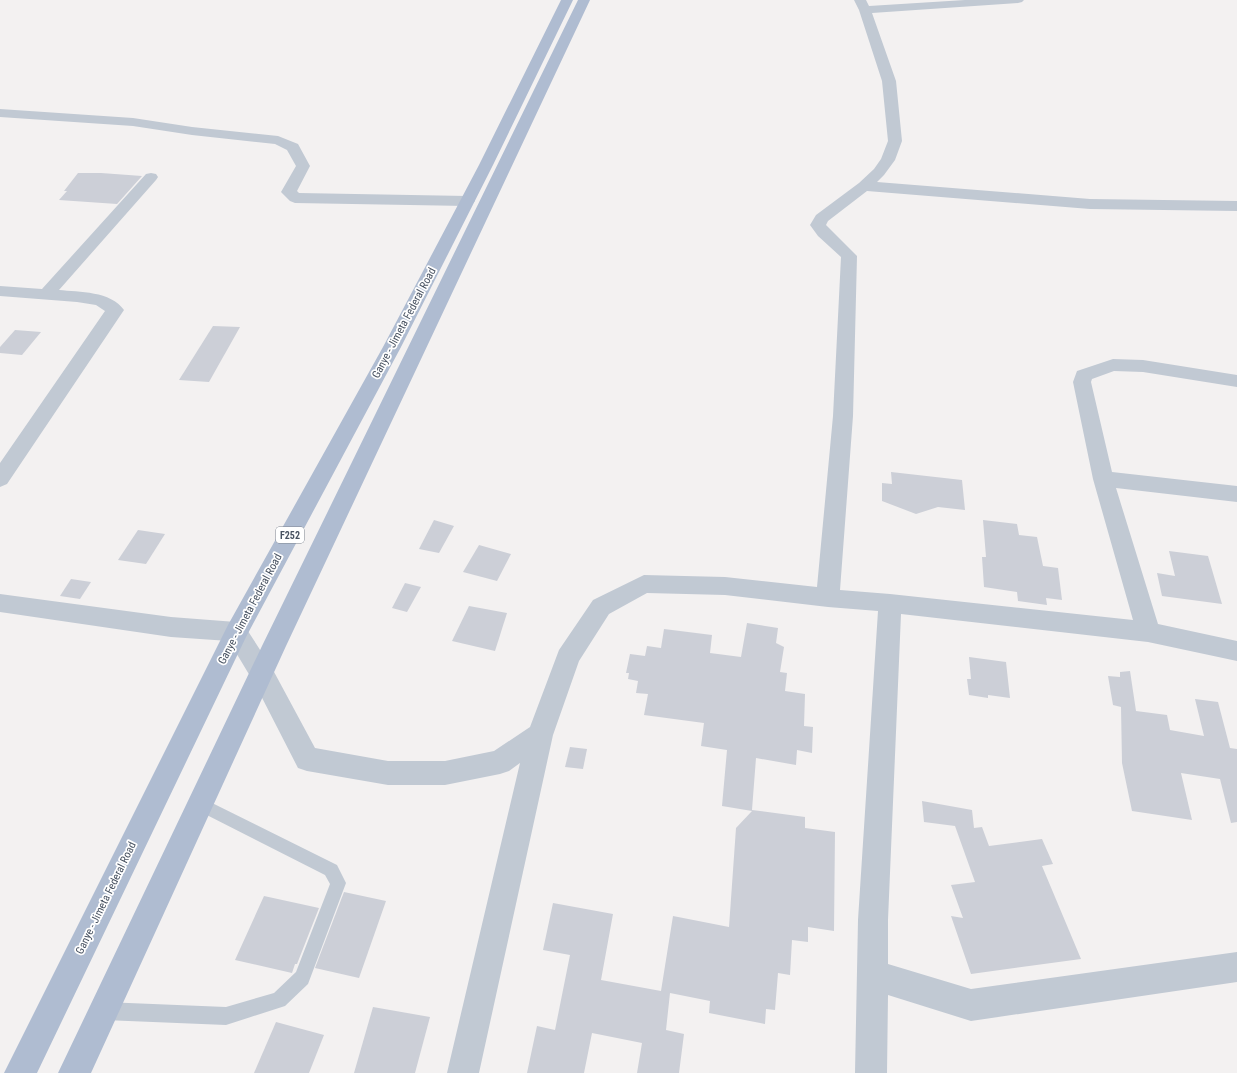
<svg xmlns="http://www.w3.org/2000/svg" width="1237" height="1073" font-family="'Roboto Condensed',sans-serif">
<rect width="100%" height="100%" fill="#f3f1f1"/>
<g fill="#cccfd7">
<polygon points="78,173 101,173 142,176 117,204 59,200 67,191 64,191"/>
<polygon points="213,326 240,327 209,382 179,380"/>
<polygon points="15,330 41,332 22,355 0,353 0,347"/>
<polygon points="891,472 962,480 965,510 938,507 916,514 882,501 882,483 892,484"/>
<polygon points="434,520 454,526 439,553 419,549"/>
<polygon points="983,520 1017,524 1019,535 1037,537 1043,566 1058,568 1062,600 1046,598 1047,605 1018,601 1017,592 984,587 982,557 986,557"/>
<polygon points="138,530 165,534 146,564 118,560"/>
<polygon points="479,545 511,554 497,581 463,572"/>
<polygon points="1169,551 1208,556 1222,604 1162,596 1157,573 1175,576"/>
<polygon points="71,579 91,582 80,599 60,596"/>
<polygon points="405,583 421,587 407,612 392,608"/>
<polygon points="469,606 507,613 495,651 452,641"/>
<polygon points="747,623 778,628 776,643 784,647 780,672 787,673 785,691 805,694 804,726 813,727 812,753 797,750 796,765 756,758 752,810 805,817 805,828 835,832 834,931 808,927 808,942 792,940 790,975 778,973 775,1010 766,1009 765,1024 709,1013 710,1001 670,993 666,1030 684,1034 679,1073 637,1073 642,1043 592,1033 584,1073 527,1073 537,1026 555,1030 570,955 543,950 553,903 613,914 601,980 661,991 673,916 729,927 736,828 752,811 722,806 727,750 701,746 704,723 644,715 648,694 636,693 638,681 628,679 629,673 626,673 630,654 645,656 647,646 661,648 664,629 712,635 710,653 741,657"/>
<polygon points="969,657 1006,662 1010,698 988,695 988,698 969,695 967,679 971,679"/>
<polygon points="1130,671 1136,711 1167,715 1170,730 1204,736 1195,699 1218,702 1230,748 1237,749 1237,822 1231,823 1220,779 1181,773 1192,820 1132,811 1122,763 1121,707 1113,705 1108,676 1120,677 1120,672"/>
<polygon points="570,747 587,749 583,769 565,767"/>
<polygon points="922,801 972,810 974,828 982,827 989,846 1042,839 1053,864 1042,866 1081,959 971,974 951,916 963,918 951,885 975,882 955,826 924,822"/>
<polygon points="344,892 386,901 359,978 315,968"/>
<polygon points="264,896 319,908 297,964 295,964 292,973 235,960"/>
<polygon points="373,1007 430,1017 415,1073 354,1073"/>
<polygon points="276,1022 324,1035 309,1073 254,1073"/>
</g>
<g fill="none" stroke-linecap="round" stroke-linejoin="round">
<polygon fill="#c1c9d3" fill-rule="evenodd" points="200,797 337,865 346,883 308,984 285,1006 226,1025 104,1020 98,1017 95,1011 98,1005 104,1002 226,1007 274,993 296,972 330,884 325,875 195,809 193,804 195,799"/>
<g fill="#c1c9d3" fill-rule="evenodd">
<polygon points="854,0 866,0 869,6 965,0 1024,0 1022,2 1018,3 872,13 896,81 902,141 895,160 884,175 877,182 1090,199 1237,201 1237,211 1090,209 867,191 828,221 826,225 857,256 853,416 840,590 890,594 1133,620 1093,479 1073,382 1077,371 1113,359 1143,360 1237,375 1237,387 1143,372 1114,371 1092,379 1091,382 1112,472 1237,486 1237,502 1116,488 1158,624 1237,641 1237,661 1148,642 901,614 888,920 888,964 971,989 1237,952 1237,982 971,1021 888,995 887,1073 855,1073 858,920 878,611 828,607 725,595 647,593 609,614 579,661 553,735 479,1073 447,1073 520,763 509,771 500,774 445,785 388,785 307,771 298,768 256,686 229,641 171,637 0,612 0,594 171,617 236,622 244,625 273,670 315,748 388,761 445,761 494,751 530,727 559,650 593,600 644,575 725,577 817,587 833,416 841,257 818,236 810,225 816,215 859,183 874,169 881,159 888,141 882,81 859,10"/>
<polygon points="0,109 133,118 192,127 278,136 298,144 310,166 297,191 299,193 467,196 472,198 475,201 472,204 467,206 295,203 290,201 281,192 296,166 287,150 275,144 192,135 133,126 0,117"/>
<path d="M151,173L156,174L158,177L156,180L59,290C79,292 111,291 124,310L7,484L0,487V463L105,311L96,305L77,302L0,296V286L42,289L146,174Z"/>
</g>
<g fill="#afbcd1" fill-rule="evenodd">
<polygon points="561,0 573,0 493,165 401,347 246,637 37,1073 4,1073 228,625 383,347 479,165"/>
<polygon points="578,0 590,0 286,646 91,1073 58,1073 262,646"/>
</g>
</g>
<g text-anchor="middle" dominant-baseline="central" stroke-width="3.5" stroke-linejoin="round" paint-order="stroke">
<rect fill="#fff" stroke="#7e8590" stroke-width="1" x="276" y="527" width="28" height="16" rx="3"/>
<g font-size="10" font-weight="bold" fill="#475160">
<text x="290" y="535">F252</text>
</g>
<g font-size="11" fill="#475160" stroke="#fff">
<text transform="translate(404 323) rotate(-62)">Ganye - Jimeta Federal Road</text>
<text transform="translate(250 609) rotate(-62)">Ganye - Jimeta Federal Road</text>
<text transform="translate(106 898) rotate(-64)">Ganye - Jimeta Federal Road</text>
</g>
</g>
</svg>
